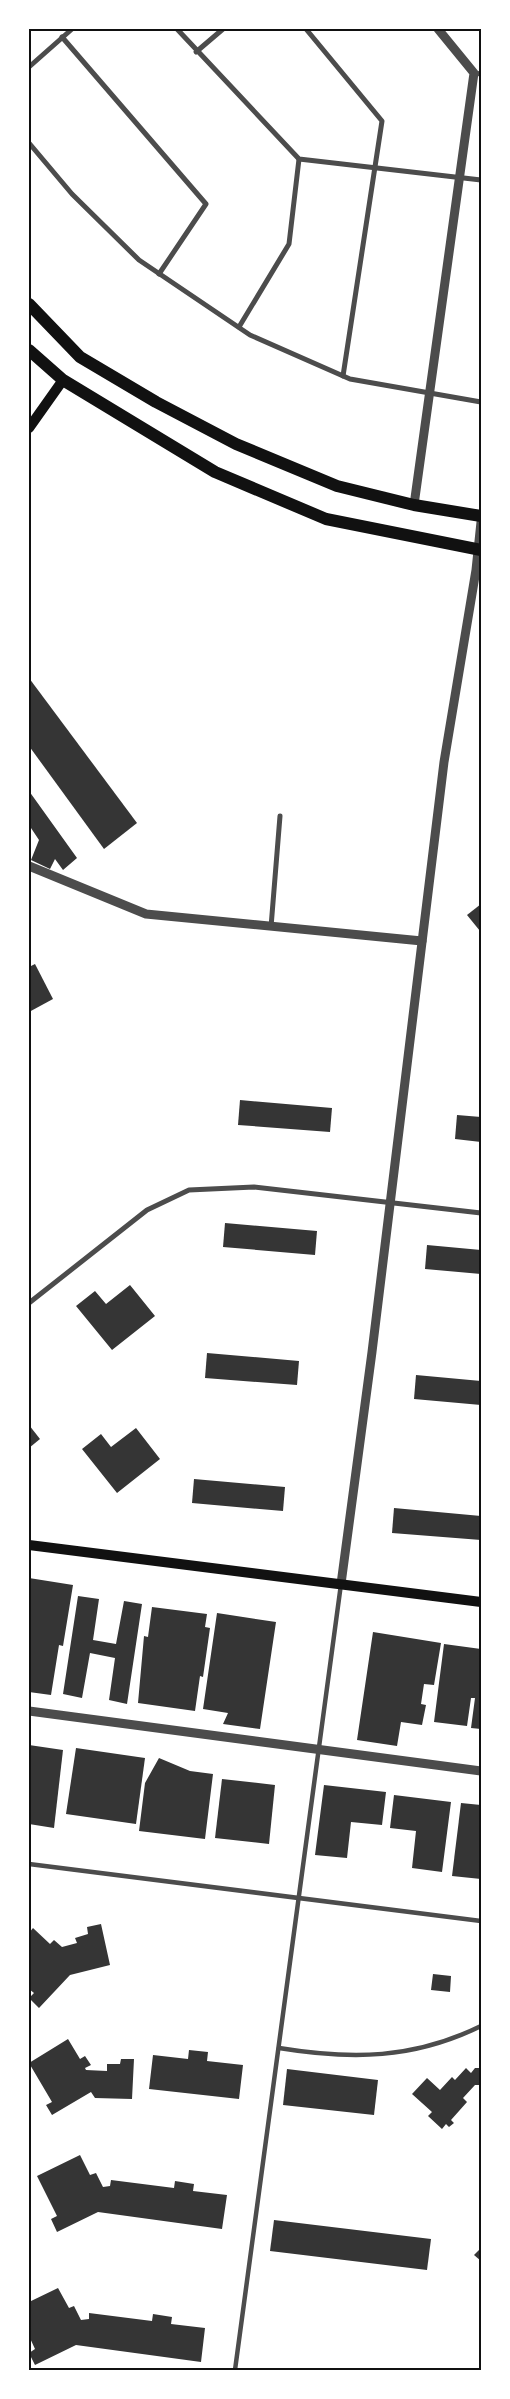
<svg xmlns="http://www.w3.org/2000/svg" width="510" height="2399" font-family="Quicksand,sans-serif">
<rect width="100%" height="100%" fill="#fff"/>
<g fill="#353535">
<polygon points="29,678 137,823 104,849 29,746"/>
<polygon points="29,791 77,858 63,870 55,859 50,869 31,860 39,840 29,825"/>
<polygon points="481,904 481,930 480,931 467,915"/>
<polygon points="35,964 53,999 29,1012 29,967"/>
<polygon points="240,1100 332,1108 330,1132 238,1125"/>
<polygon points="457,1115 481,1117 481,1142 455,1139"/>
<polygon points="225,1223 317,1231 315,1255 223,1247"/>
<polygon points="427,1245 481,1250 481,1274 425,1269"/>
<polygon points="130,1285 155,1316 112,1350 76,1306 95,1291 106,1304"/>
<polygon points="207,1353 299,1361 297,1385 205,1378"/>
<polygon points="416,1375 481,1381 481,1405 414,1399"/>
<polygon points="29,1425 40,1439 29,1448"/>
<polygon points="136,1428 160,1459 117,1493 82,1449 101,1434 111,1447"/>
<polygon points="194,1479 285,1487 283,1511 192,1503"/>
<polygon points="394,1508 481,1516 481,1540 392,1533"/>
<polygon points="29,1578 73,1585 63,1646 59,1645 51,1695 29,1692"/>
<polygon points="78,1596 99,1599 93,1640 116,1644 124,1601 142,1604 127,1704 109,1700 115,1658 90,1653 82,1698 63,1694"/>
<polygon points="152,1607 207,1614 205,1627 210,1628 203,1677 200,1676 195,1711 138,1703 144,1636 148,1637"/>
<polygon points="217,1613 276,1622 260,1729 223,1724 228,1713 203,1709"/>
<polygon points="373,1632 441,1643 434,1685 424,1684 421,1704 426,1705 422,1725 401,1722 397,1746 357,1740"/>
<polygon points="444,1644 481,1649 481,1729 471,1728 475,1698 471,1698 467,1726 434,1722"/>
<polygon points="29,1745 63,1750 54,1828 29,1824"/>
<polygon points="76,1748 145,1758 136,1824 66,1814"/>
<polygon points="159,1758 190,1771 213,1774 205,1839 139,1831 145,1783"/>
<polygon points="222,1779 275,1785 269,1844 215,1838"/>
<polygon points="324,1785 386,1792 382,1825 351,1822 347,1858 315,1855"/>
<polygon points="394,1795 451,1802 442,1872 412,1868 416,1831 390,1828"/>
<polygon points="461,1803 481,1805 481,1879 452,1876"/>
<polygon points="101,1924 110,1965 70,1975 39,2008 29,1998 34,1993 29,1989 29,1933 33,1928 50,1944 54,1940 62,1947 77,1943 75,1938 88,1934 87,1927"/>
<polygon points="433,1974 451,1976 450,1992 431,1990"/>
<polygon points="68,2039 80,2059 85,2056 91,2065 85,2068 86,2070 107,2071 107,2064 120,2064 121,2059 134,2059 132,2099 95,2098 91,2092 52,2115 46,2105 52,2102 29,2063"/>
<polygon points="189,2050 208,2052 207,2061 243,2065 239,2099 149,2089 153,2055 188,2059"/>
<polygon points="466,2068 471,2073 475,2068 481,2068 481,2085 475,2085 463,2098 467,2102 451,2120 454,2123 449,2127 446,2124 442,2129 428,2116 432,2112 412,2094 427,2078 440,2090 452,2077 455,2080"/>
<polygon points="287,2069 378,2080 374,2115 283,2105"/>
<polygon points="80,2155 90,2175 96,2173 103,2187 110,2186 111,2180 174,2188 175,2181 194,2184 193,2191 227,2195 222,2229 98,2212 57,2232 51,2219 57,2216 37,2176"/>
<polygon points="274,2220 431,2239 427,2270 270,2251"/>
<polygon points="481,2248 481,2261 474,2255"/>
<polygon points="58,2288 69,2308 74,2306 81,2320 89,2319 89,2313 152,2321 153,2314 172,2317 171,2324 205,2328 201,2362 76,2345 35,2365 29,2353 35,2349 29,2336 29,2302"/>
</g>
<g fill="none" stroke-linecap="round" stroke-linejoin="round">
<g stroke="#4c4c4c" stroke-width="4.5">
<polyline points="29,1864 481,1921"/>
<path d="M279,2048C352,2060 414,2059 481,2026"/>
<polyline points="235,2370 341,1584"/>
</g>
<g stroke="#4c4c4c" stroke-width="5">
<polyline points="177,29 299,159 481,180"/>
<polyline points="306,29 382,121 343,376"/>
<polyline points="62,37 206,204 159,274"/>
<polyline points="196,52 223,29"/>
<polyline points="29,67 72,29"/>
<polyline points="474,73 481,74"/>
<polyline points="29,143 72,194 139,260 250,335 350,379 481,402"/>
<polyline points="239,327 289,244 299,159"/>
<polyline points="271,927 280,816"/>
<polyline points="29,1303 147,1210 189,1190 254,1187 481,1213"/>
</g>
<g stroke="#4c4c4c" stroke-width="9">
<polyline points="414,505 474,73 438,29"/>
<polyline points="29,866 146,914 422,941"/>
<polyline points="341,1584 372,1352 444,762 476,570 481,522"/>
<polyline points="29,1711 481,1771"/>
</g>
<g stroke="#111" stroke-width="10">
<polyline points="29,428 63,380"/>
<polyline points="29,1545 481,1602"/>
</g>
<g stroke="#111" stroke-width="12">
<polyline points="29,304 80,357 156,402 236,444 337,486 414,505 481,516"/>
<polyline points="29,350 63,380 215,472 326,519 481,550"/>
</g>
</g>
<rect width="510" height="2399" fill="none" stroke="#ffffff" stroke-width="60"/>
<rect x="30" y="30" width="450" height="2339" fill="none" stroke="#111" stroke-width="2"/>
</svg>
